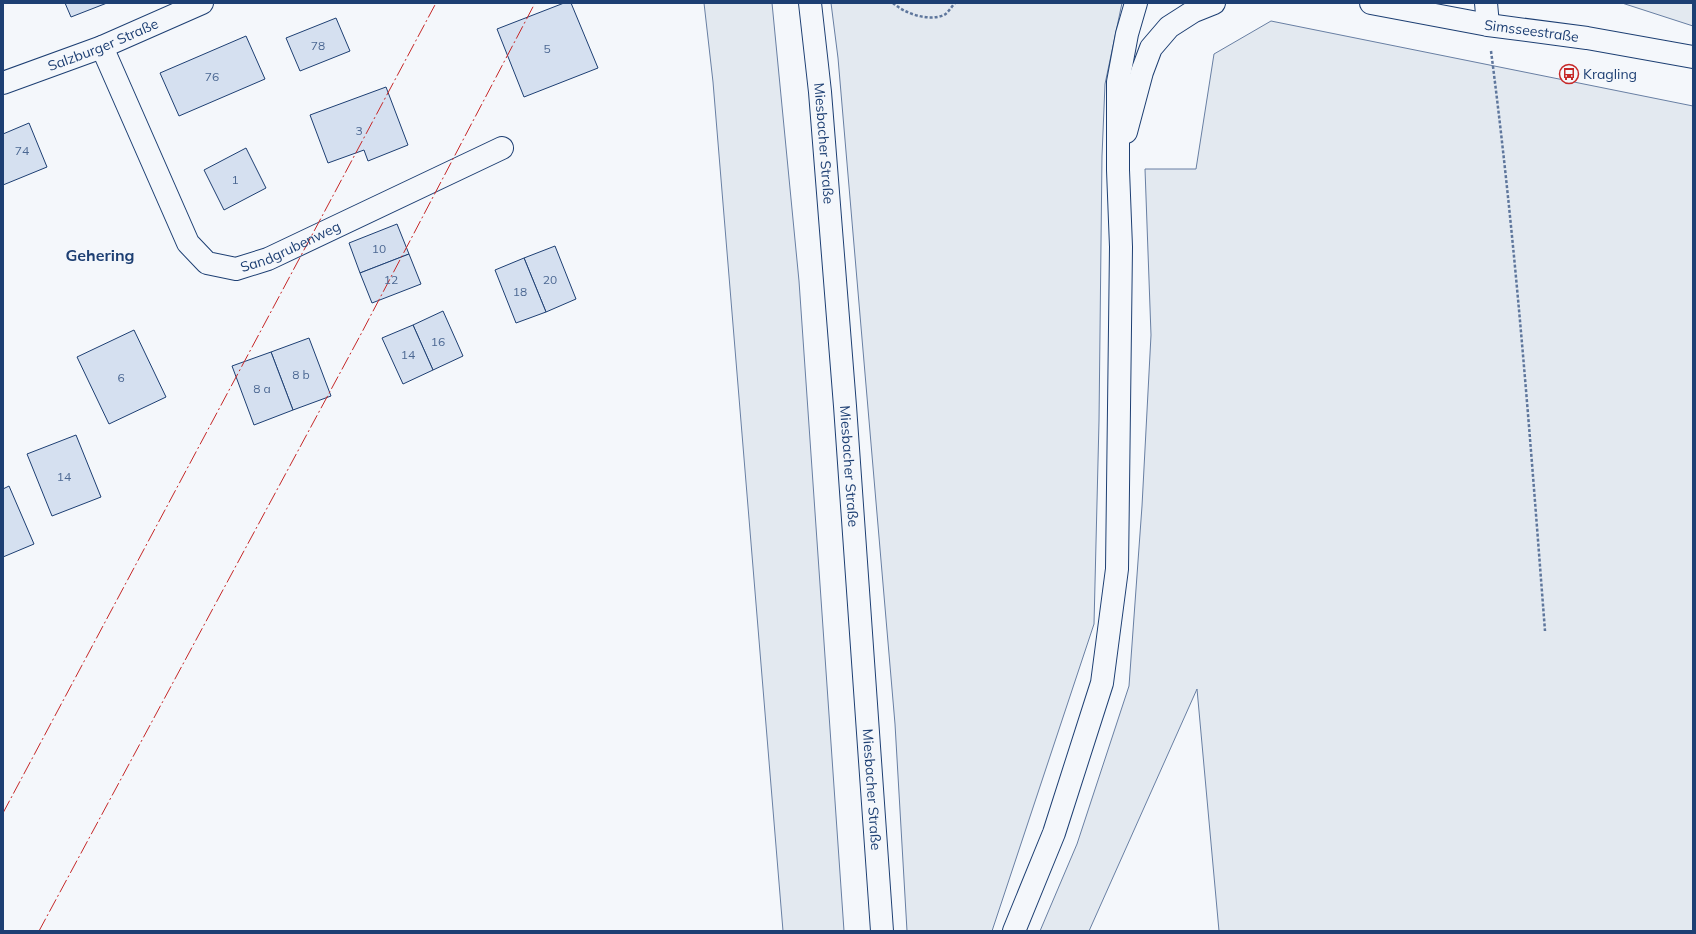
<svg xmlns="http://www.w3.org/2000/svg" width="1696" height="934" font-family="Mulish,sans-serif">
<rect width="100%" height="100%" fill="#f4f7fb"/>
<g fill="#e3e9f0" stroke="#687fa3">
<polygon points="704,3 772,3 799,281 844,931 783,931 713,82"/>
<polygon points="831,3 1122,3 1105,84 1102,156 1099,421 1094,624 992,931 907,931 895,724 838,58"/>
<polygon points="1622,3 1693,3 1693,26"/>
<polygon points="1271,21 1693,106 1693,931 1219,931 1197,689 1089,931 1040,931 1077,844 1129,686 1142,506 1151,335 1145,169 1196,169 1214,54"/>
</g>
<g fill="#d5e0f0" stroke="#1d3f73">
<polygon points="65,3 107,3 71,17"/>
<polygon points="564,3 571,3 598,68 524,97 497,29"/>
<polygon points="336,18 350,51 300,71 286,38"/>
<polygon points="246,36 265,79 179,116 160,73"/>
<polygon points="386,87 408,145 368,161 364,150 328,163 310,115"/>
<polygon points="29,123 47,167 3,185 3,134"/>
<polygon points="246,148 266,188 224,210 204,170"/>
<polygon points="397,224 409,254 360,273 349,243"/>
<polygon points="555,246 576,299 546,312 524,258"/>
<polygon points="409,254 421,284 372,303 360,273"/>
<polygon points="524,258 546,312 516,323 495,270"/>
<polygon points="443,311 463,356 433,370 413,325"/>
<polygon points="413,325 433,370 403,384 382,338"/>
<polygon points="134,330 166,397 109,424 77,357"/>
<polygon points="309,338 331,396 293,410 271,352"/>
<polygon points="271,352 293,410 254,425 232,366"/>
<polygon points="76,435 101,497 52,516 27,454"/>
<polygon points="9,486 34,544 3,557 3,489"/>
</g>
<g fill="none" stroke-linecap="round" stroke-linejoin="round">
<defs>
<g id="minor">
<polyline points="1486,3 1488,25"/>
<path id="s1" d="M102,47L188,243L207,263L236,269L268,259L502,148"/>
</g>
<g id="secondary">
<path id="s2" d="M810,3L820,92L845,406L882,931"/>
<path id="s3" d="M1371,3L1488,25L1587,38L1693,57"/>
<path id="s4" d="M3,83L102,47L202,3"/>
<polyline points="1126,132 1142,72 1151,48 1169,27 1194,11 1214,3"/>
<polyline points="1014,931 1054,833 1102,683 1117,569 1121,247 1118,170 1118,82 1127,34 1136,3"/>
</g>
</defs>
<use href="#minor" stroke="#1d3f73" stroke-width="24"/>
<use href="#secondary" stroke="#1d3f73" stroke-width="24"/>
<g stroke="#5e769c" stroke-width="2.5" stroke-dasharray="3 2" stroke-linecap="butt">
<path d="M893,3C904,13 928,22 944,15C948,13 952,6 955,3"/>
<path d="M1491,51C1516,244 1530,437 1545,631"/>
</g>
<use href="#minor" stroke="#f4f7fb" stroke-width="22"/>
<use href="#secondary" stroke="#f4f7fb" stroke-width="22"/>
<g stroke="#c62828" stroke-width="1" stroke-dasharray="14 3 2 3" stroke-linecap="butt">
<polyline points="3,813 436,3"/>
<polyline points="39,931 361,334 535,3"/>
</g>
</g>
<defs>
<symbol id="bus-ring" viewBox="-11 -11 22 22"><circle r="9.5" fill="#f4f7fb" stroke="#c62828" stroke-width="1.5"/><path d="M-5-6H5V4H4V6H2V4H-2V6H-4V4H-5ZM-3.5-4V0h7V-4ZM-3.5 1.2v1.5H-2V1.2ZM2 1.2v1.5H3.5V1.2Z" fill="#c62828"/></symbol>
</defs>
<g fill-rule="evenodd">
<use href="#bus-ring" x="1558" y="63" width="22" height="22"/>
</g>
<g text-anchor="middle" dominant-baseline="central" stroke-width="3" stroke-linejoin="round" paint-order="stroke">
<g font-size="12" fill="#4b6792">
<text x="318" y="45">78</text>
<text x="547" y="48">5</text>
<text x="212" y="76">76</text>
<text x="359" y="130">3</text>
<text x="22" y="150">74</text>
<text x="235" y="179">1</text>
<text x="379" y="248">10</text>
<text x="391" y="279">12</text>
<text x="550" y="279">20</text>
<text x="520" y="291">18</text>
<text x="438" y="341">16</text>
<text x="408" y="354">14</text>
<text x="301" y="374">8 b</text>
<text x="121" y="377">6</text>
<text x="262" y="388">8 a</text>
<text x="64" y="476">14</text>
</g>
<g font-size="14" fill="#1d3f73" stroke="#f4f7fb">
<text stroke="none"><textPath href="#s3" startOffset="163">Simsseestraße</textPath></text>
<text stroke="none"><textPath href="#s4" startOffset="107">Salzburger Straße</textPath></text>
<text stroke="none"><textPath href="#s2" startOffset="141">Miesbacher Straße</textPath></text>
<text stroke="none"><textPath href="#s1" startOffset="330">Sandgrubenweg</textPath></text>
<text stroke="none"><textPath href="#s2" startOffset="465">Miesbacher Straße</textPath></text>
<text stroke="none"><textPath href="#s2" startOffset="789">Miesbacher Straße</textPath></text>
</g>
<g font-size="14" fill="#1d3f73" stroke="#f4f7fb" text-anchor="start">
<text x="1583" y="74">Kragling</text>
</g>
<g font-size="16" font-weight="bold" fill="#1d3f73" stroke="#f4f7fb">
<text x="100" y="255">Gehering</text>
</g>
</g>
<rect width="1696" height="934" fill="none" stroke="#1d3f73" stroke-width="8"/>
</svg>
